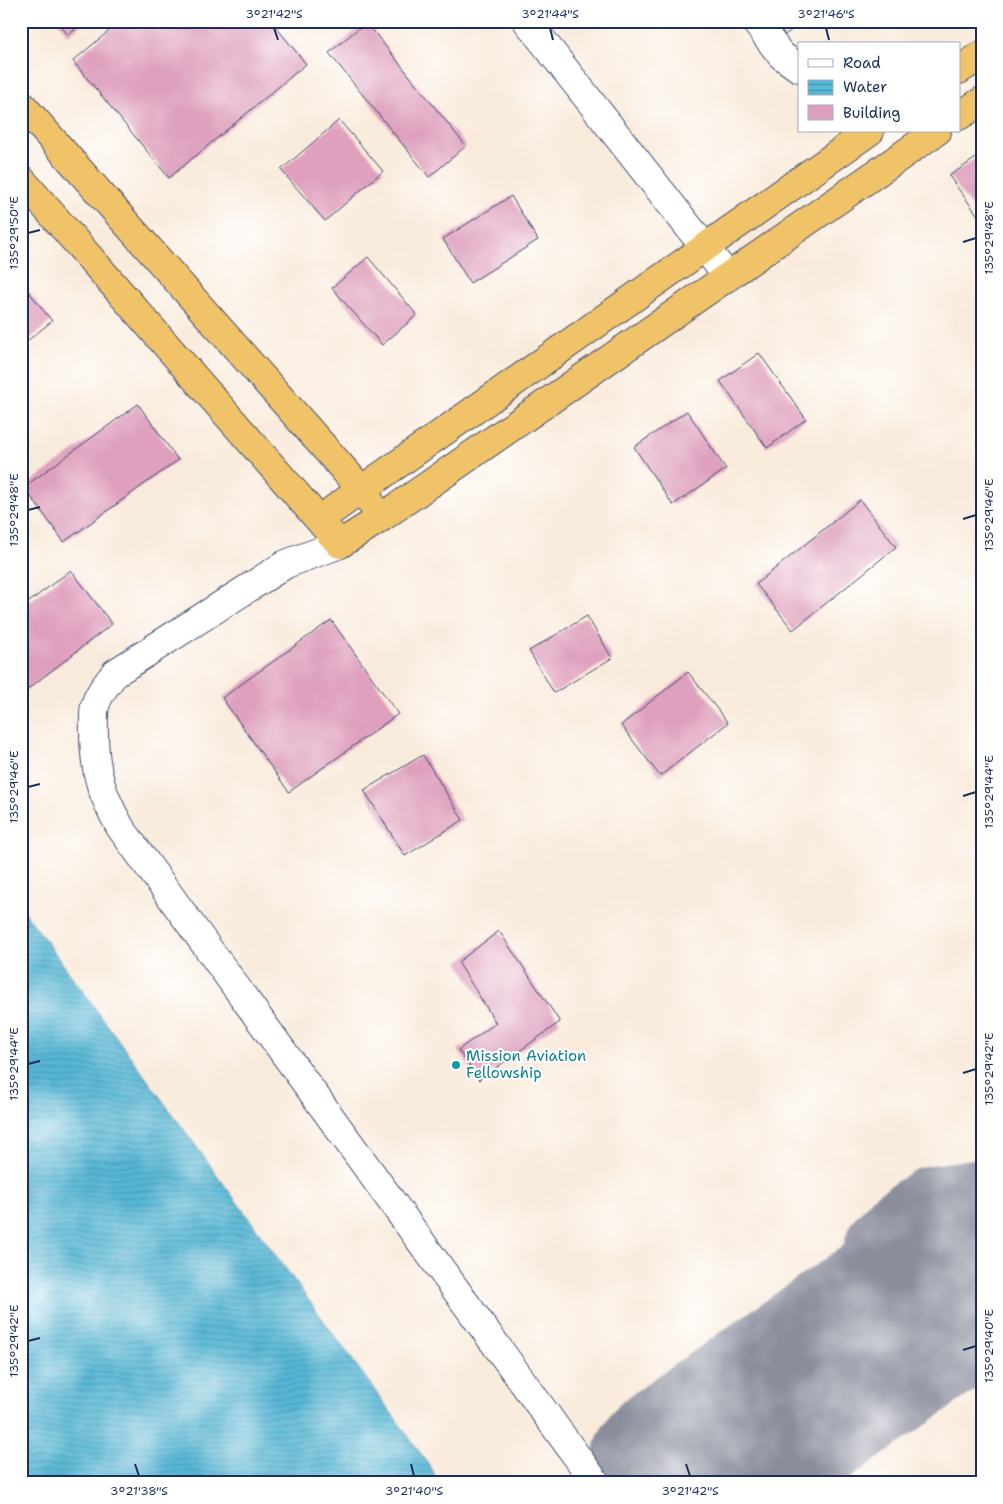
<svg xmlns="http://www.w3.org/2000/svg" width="1003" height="1504" font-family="'Shantell Sans',sans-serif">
<defs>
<pattern id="water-rules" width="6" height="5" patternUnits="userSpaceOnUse" patternTransform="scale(1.25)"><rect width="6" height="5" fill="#56b7d5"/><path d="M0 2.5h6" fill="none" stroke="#4695b0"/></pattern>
</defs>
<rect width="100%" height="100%" fill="#fff"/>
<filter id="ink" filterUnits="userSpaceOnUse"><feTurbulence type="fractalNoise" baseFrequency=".02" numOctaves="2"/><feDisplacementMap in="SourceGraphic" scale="10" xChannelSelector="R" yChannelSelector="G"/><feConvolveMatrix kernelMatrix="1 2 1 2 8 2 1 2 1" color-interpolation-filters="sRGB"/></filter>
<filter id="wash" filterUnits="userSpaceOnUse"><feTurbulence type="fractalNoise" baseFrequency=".0096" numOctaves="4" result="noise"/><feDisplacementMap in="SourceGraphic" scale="20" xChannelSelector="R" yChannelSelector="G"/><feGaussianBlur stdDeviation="1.12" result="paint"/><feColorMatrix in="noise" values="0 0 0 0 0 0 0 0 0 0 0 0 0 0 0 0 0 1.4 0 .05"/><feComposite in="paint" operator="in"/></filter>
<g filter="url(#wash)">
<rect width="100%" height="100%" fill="#f9ebdb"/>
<polygon fill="url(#water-rules)" stroke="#38739a" points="21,907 430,1466 439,1483 21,1483"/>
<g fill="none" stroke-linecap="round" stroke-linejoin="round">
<polyline stroke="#8a8d9c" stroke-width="78" points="930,1304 917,1305 903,1302 886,1284 879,1267 884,1244 901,1225 934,1204 982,1197"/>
<polyline stroke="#8a8d9c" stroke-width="194" points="687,1474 982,1267"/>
</g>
<g id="blocks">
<g fill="#dfa0bd">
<polygon points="57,21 86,21 68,35"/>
<polygon points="121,21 271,21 306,64 169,178 73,61"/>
<polygon points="775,21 803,21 785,35"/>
<polygon points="366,22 466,146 429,177 329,53"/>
<polygon points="339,120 383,171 325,221 281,170"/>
<polygon points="982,154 982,221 949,176"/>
<polygon points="511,196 538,240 470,283 443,239"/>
<polygon points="368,257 417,315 382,345 332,288"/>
<polygon points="21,282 52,321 21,346"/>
<polygon points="759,353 806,419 767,448 720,381"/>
<polygon points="138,404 178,460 64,542 24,487"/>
<polygon points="687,411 726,469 673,505 634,447"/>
<polygon points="860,500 896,547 793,630 756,584"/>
<polygon points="71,570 112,624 24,692 21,688 21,608"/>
<polygon points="587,616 612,658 554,693 529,651"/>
<polygon points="331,620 398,714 289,792 222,698"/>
<polygon points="688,672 728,723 660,776 621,725"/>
<polygon points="423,755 463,820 405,856 364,790"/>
<polygon points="499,931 560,1022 479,1080 458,1050 496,1023 458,962"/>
</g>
</g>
</g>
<g filter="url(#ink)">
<use href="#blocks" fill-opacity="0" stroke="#3c4b71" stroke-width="1"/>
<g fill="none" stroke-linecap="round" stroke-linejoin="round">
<defs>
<g id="minor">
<polyline points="527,21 728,277"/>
<polyline points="755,21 781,55 799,68"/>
<path d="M340,544L286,564L115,673C108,683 98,693 95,706C93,715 94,727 94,736C95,775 102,794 120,827L596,1483"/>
</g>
<g id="highway">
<polyline points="959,70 982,55"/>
<polyline points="21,104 361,489 371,503"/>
<polyline points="959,116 982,101"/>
<polyline points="21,179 340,544 381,518 937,131"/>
<polyline points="320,519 870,131"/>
</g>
</defs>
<use href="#minor" stroke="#3c4b71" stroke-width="30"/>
<use href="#highway" stroke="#3c4b71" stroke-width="30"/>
<use href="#minor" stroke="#fff" stroke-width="28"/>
<use href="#highway" stroke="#f1c369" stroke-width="28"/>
</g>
</g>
<path fill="none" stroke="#1b2f5e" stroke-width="2" d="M274,28L278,40M550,28L553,40M826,28L829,40M28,233L40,230M963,242L976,238M28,510L40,507M963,519L976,515M28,787L40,784M963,796L976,792M28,1064L40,1061M963,1073L976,1069M28,1341L40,1338M963,1350L976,1346M135,1464L139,1476M411,1464L414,1476M686,1464L690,1476"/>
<circle fill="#0f9aa8" stroke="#fff" stroke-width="2" cx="456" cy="1065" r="5"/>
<g text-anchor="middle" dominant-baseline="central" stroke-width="4" stroke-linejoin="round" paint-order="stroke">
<g font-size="15" fill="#0d838f" stroke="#fff" text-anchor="start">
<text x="466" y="1056">Mission Aviation<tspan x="466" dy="17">Fellowship</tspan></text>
</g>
</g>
<rect width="1003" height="1504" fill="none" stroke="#fff" stroke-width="55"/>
<rect x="798" y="42" width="162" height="90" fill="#ffffff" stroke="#a4acbf"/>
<rect x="808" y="59" width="25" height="8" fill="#ffffff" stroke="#a4acbf"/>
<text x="843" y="68" font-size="15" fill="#1b2f5e">Road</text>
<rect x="808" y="80" width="25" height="15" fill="url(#water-rules)" stroke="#a4acbf"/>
<text x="843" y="92" font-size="15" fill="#1b2f5e">Water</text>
<rect x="808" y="105" width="25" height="15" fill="#dfa0bd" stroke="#a4acbf"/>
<text x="843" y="118" font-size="15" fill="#1b2f5e">Building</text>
<rect x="28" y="28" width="948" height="1448" fill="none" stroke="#1b2f5e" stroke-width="2"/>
<g font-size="12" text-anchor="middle" fill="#1b2f5e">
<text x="274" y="18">3°21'42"S</text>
<text x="550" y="18">3°21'44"S</text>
<text x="826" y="18">3°21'46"S</text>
<text transform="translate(14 233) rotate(-90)" y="4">135°29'50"E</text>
<text transform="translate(989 238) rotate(-90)" y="4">135°29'48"E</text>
<text transform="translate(14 510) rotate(-90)" y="4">135°29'48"E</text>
<text transform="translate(989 515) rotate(-90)" y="4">135°29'46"E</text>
<text transform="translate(14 787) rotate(-90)" y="4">135°29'46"E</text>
<text transform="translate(989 792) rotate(-90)" y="4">135°29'44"E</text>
<text transform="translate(14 1064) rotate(-90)" y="4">135°29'44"E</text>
<text transform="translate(989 1069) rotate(-90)" y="4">135°29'42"E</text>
<text transform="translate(14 1341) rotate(-90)" y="4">135°29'42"E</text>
<text transform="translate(989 1346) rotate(-90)" y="4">135°29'40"E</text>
<text x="139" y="1495">3°21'38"S</text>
<text x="414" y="1495">3°21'40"S</text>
<text x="690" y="1495">3°21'42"S</text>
</g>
</svg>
